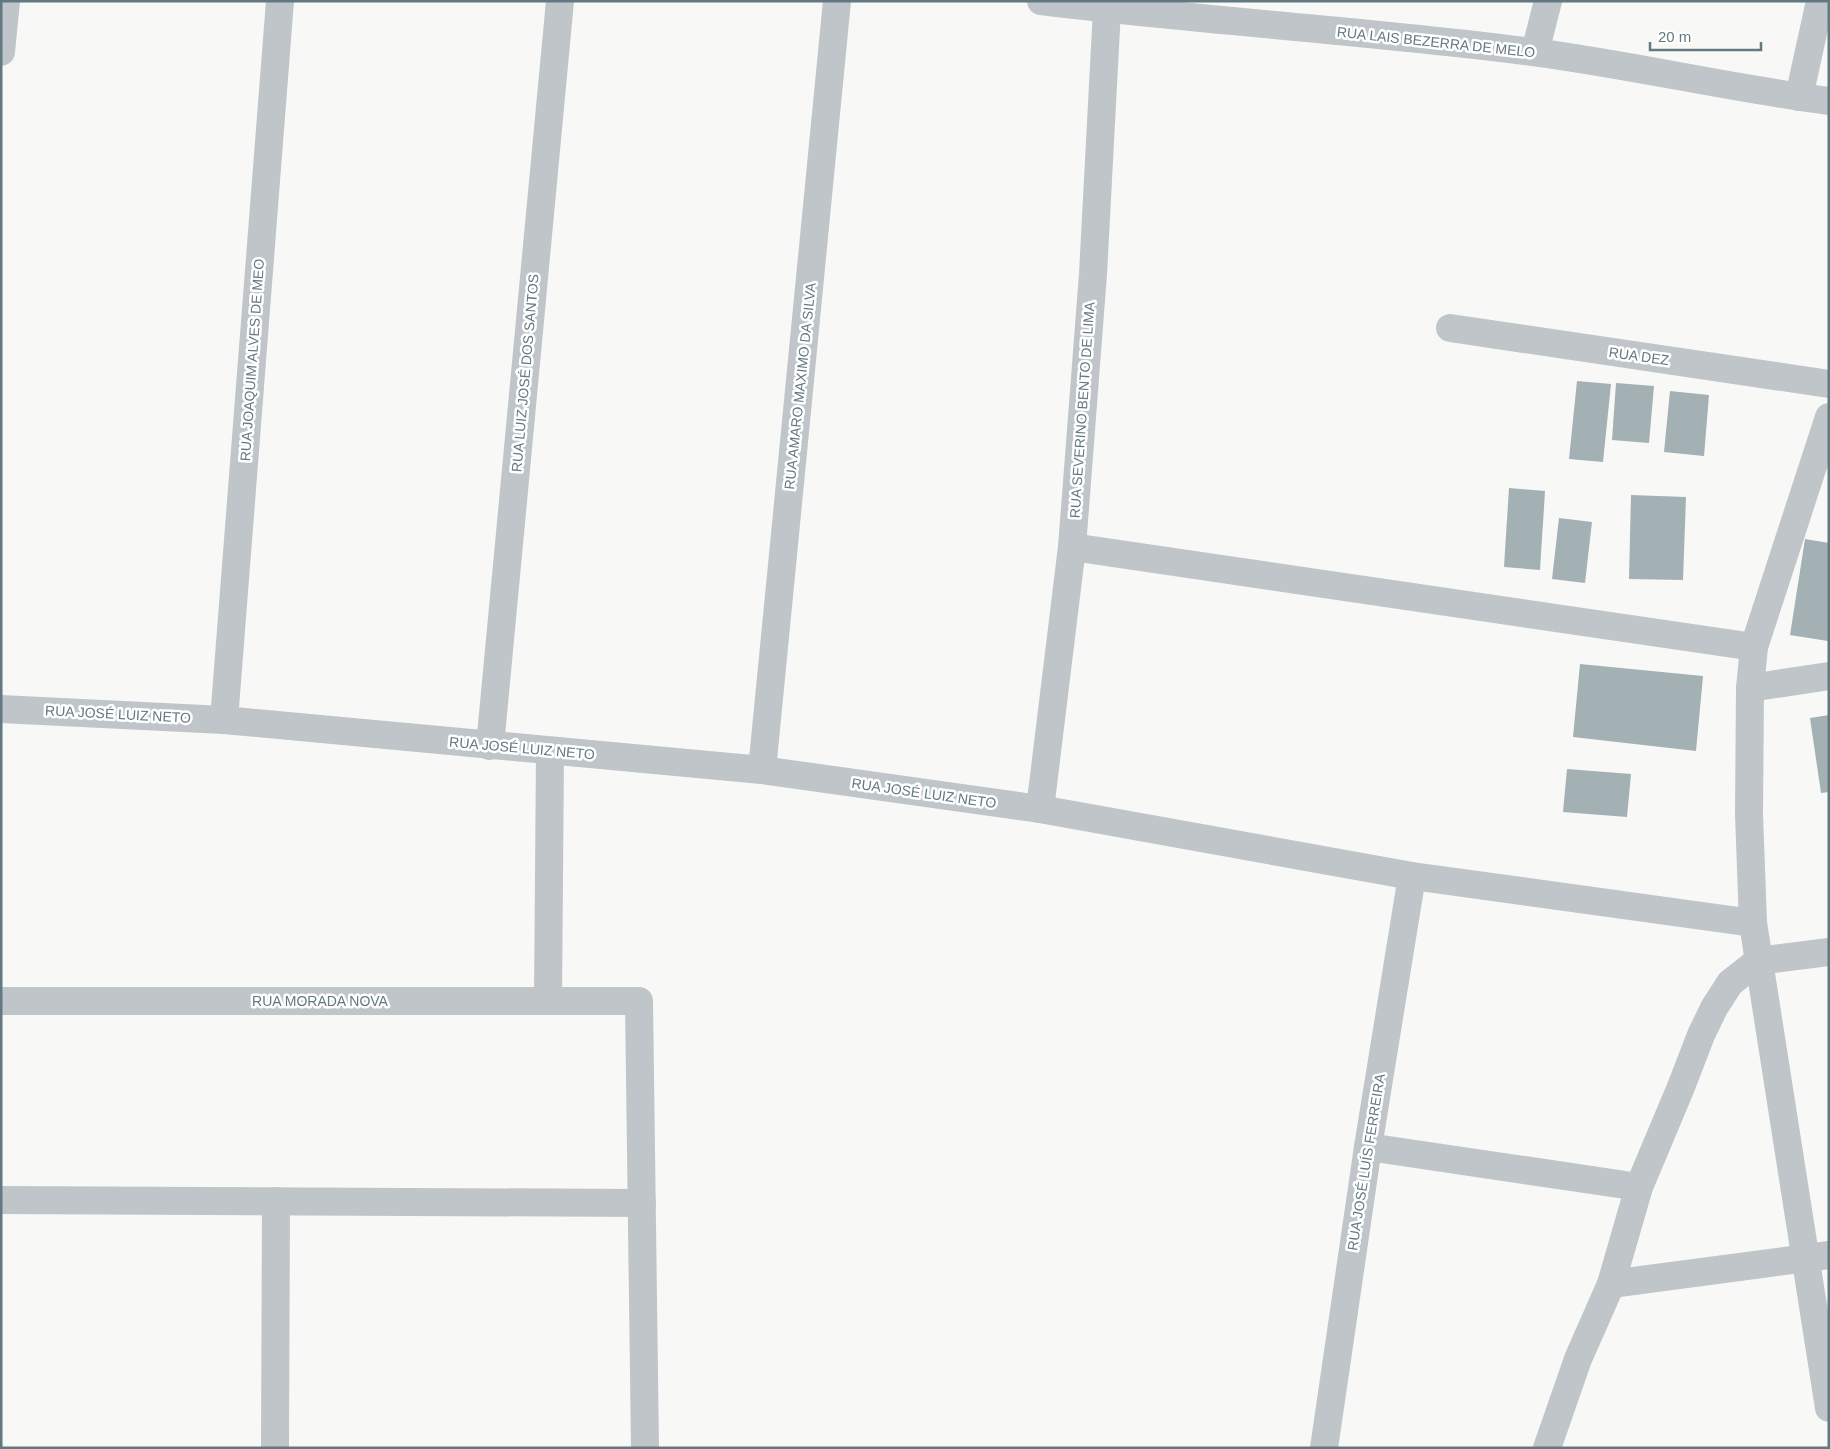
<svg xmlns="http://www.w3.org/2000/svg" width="1830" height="1449" font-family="Helvetica,sans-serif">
<rect width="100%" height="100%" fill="#f8f8f6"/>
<g fill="#a3b0b4">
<polygon points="1577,381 1611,384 1603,462 1569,459"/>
<polygon points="1616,383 1654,386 1649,443 1612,440"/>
<polygon points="1670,391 1709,395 1704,456 1664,452"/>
<polygon points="1509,488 1545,491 1540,570 1504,567"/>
<polygon points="1631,495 1686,497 1683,580 1629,579"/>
<polygon points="1559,518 1592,522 1585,583 1552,579"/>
<polygon points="1805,539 1829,543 1828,641 1790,635"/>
<polygon points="1580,664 1703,676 1696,751 1573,737"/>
<polygon points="1829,715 1829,792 1821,793 1810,718"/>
<polygon points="1567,769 1631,774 1627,817 1563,812"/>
</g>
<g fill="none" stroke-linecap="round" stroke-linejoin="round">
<g stroke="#bfc5c8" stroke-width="28">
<path d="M1041,1C1205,21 1370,31 1533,52C1632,65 1730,88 1829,101"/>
<polyline points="1,52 6,1"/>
<polyline points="1535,52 1548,1"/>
<polyline points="1799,97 1820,1"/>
<polyline points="1450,328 1829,384"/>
<polyline points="1829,417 1754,647 1750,688 1749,814 1753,923 1829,1408"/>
<polyline points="1072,547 1754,647"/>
<polyline points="1750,688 1829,676"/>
<polyline points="1,709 224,720 762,770 1040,809 1412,876 1753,923"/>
<polyline points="224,720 280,1"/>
<polyline points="490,746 560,1"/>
<polyline points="762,770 837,1"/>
<polyline points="1040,809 1072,547 1093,274 1107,9"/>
<polyline points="1,1001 639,1001 645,1448"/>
<polyline points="548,1001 550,751"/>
<polyline points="1368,1147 1639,1187"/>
<polyline points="1,1200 642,1203"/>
<polyline points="1611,1284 1829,1255"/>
<polyline points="275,1448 276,1201"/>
<polyline points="1324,1448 1368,1147 1412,876"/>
<polyline points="1547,1448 1578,1359 1611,1284 1639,1187 1681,1087 1701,1035 1714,1008 1730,983 1758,961 1829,952"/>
</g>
</g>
<g text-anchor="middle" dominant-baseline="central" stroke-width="5" stroke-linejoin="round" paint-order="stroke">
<g font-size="14" fill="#637981" stroke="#fff">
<text transform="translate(1436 42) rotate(6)">RUA LAIS BEZERRA DE MELO</text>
<text transform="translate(1639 356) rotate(8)">RUA DEZ</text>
<text transform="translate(252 360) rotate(-86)">RUA JOAQUIM ALVES DE MEO</text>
<text transform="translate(525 373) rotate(-85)">RUA LUIZ JOSÉ DOS SANTOS</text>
<text transform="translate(800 386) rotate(-84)">RUA AMARO MAXIMO DA SILVA</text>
<text transform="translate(1082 410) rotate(-86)">RUA SEVERINO BENTO DE LIMA</text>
<text transform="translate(118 714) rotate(3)">RUA JOSÉ LUIZ NETO</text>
<text transform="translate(522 748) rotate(5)">RUA JOSÉ LUIZ NETO</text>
<text transform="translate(924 793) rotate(8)">RUA JOSÉ LUIZ NETO</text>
<text x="320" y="1001">RUA MORADA NOVA</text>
<text transform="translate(1366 1162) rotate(-81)">RUA JOSÉ LUÍS FERREIRA</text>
</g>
</g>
<rect width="1830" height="1449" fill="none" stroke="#637981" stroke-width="5"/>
<path d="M1650 42v8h111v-8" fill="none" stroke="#637981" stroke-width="2.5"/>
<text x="1658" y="42" font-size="15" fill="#637981" stroke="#ffffff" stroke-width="4" paint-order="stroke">20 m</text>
</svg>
